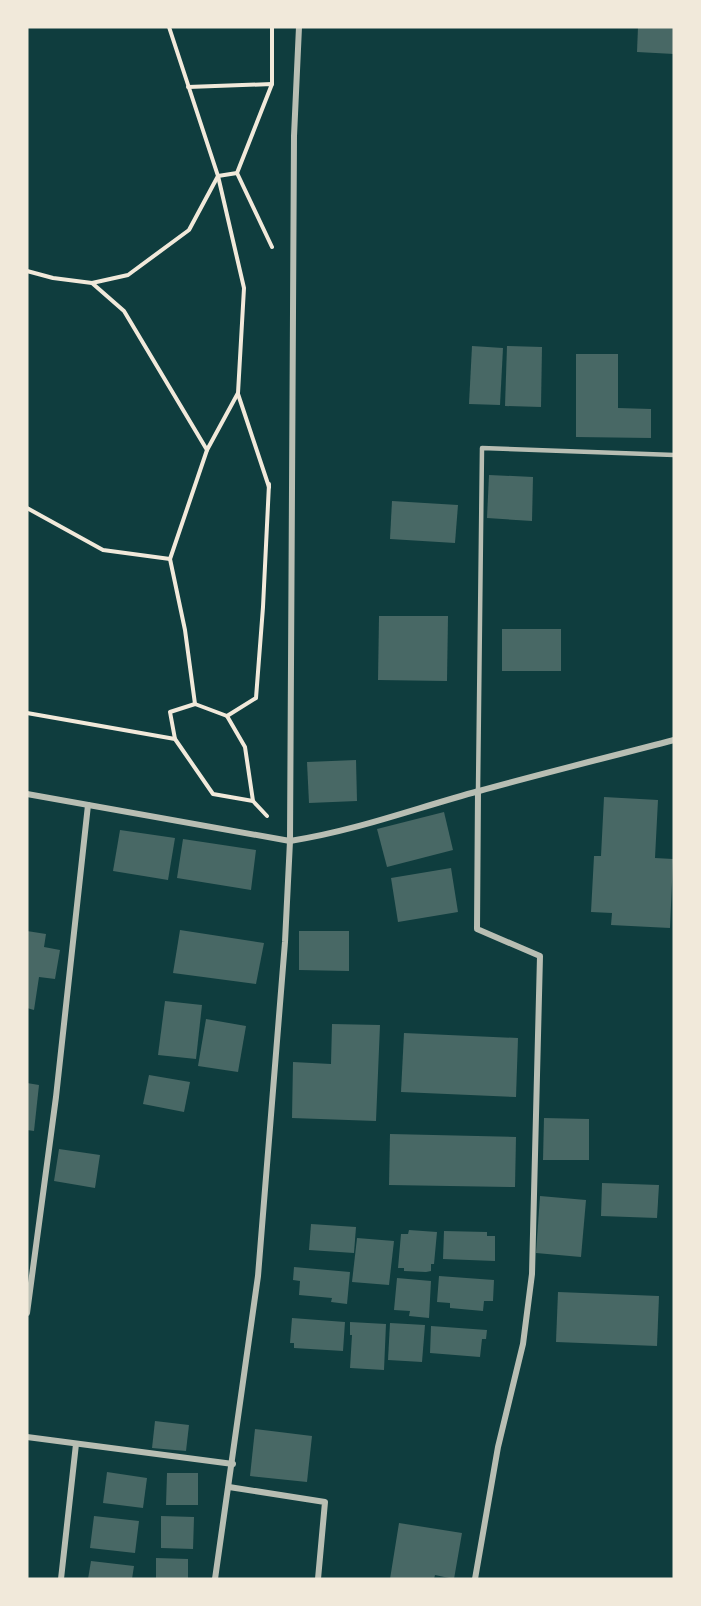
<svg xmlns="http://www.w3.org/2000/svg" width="701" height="1606" font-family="Raleway,sans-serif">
<rect width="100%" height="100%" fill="#0f3d3e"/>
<g fill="#486865">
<polygon points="638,27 674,27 674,54 637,52"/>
<polygon points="472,346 503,348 500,405 469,404"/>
<polygon points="507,346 542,347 541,407 505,406"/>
<polygon points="576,354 618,354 618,408 651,409 651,438 576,437"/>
<polygon points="489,475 533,477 532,521 487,518"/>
<polygon points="392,501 458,505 455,543 390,539"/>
<polygon points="379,616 448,616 447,681 378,680"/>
<rect x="502" y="629" width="59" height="42"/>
<polygon points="356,760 357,801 309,803 307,762"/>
<polygon points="604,797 658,800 655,858 673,859 670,928 611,925 612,913 591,912 594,856 601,856"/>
<polygon points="444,812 453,850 387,867 377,829"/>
<polygon points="120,830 175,838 168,880 113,871"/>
<polygon points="183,839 256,850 251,890 177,878"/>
<polygon points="451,868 458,912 398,922 391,878"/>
<polygon points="180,930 264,943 256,984 173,973"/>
<polygon points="27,931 46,934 44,947 60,950 55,979 39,977 34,1010 27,1008"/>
<polygon points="299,931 349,931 349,971 299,970"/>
<polygon points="165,1001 202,1005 196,1059 158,1055"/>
<polygon points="206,1019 246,1026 238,1072 198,1066"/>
<polygon points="332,1024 380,1025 376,1121 292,1118 293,1062 331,1064"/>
<polygon points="404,1033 518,1038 516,1097 401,1092"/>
<polygon points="149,1075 190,1082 184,1112 143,1104"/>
<polygon points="27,1083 39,1085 34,1131 27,1130"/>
<polygon points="544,1118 589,1119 589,1160 543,1160"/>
<polygon points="390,1134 516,1137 515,1187 389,1185"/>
<polygon points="59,1149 100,1155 95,1188 54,1181"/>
<polygon points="602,1183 659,1185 657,1218 601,1216"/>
<polygon points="540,1196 586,1200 581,1257 536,1253"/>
<polygon points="311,1224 356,1227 354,1253 309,1250"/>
<polygon points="409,1230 437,1232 434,1264 431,1264 431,1271 426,1272 404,1271 404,1268 398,1268 401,1234 408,1234"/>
<polygon points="444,1231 487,1232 487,1236 495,1236 495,1261 443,1259"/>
<polygon points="357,1238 394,1241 389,1285 352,1282"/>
<polygon points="294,1267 350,1272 347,1304 331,1302 332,1298 299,1295 300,1281 293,1280"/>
<polygon points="439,1276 494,1280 493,1301 484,1301 483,1311 450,1308 450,1303 437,1302"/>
<polygon points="397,1278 431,1281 429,1318 409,1316 410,1311 394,1310"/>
<polygon points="558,1292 659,1296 657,1346 556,1342"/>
<polygon points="292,1318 345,1322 343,1351 294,1348 294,1343 290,1343"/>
<polygon points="350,1322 386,1324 384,1370 350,1368 352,1335 350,1335"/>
<polygon points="390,1323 425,1325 422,1362 388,1360"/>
<polygon points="431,1326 487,1330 486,1339 482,1339 480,1357 430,1353"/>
<polygon points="155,1421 189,1425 186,1451 152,1448"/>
<polygon points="255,1429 312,1436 307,1482 250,1476"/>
<polygon points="107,1472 147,1478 143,1508 103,1503"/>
<polygon points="167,1473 198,1473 198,1505 166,1505"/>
<polygon points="94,1516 139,1521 135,1553 90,1548"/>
<polygon points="161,1516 194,1517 193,1549 161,1548"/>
<polygon points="399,1523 462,1533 454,1579 435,1575 434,1579 390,1579"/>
<polygon points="156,1558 188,1559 188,1579 156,1579"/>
<polygon points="91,1561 134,1566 132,1579 88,1579"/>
</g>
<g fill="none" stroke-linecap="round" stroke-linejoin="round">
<g stroke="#f1e9da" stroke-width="4">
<polyline points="272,84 272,27"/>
<polyline points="188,87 272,84 237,173 218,176 244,288 238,393 207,450"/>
<polyline points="237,173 272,247"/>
<polyline points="27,271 53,278 92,283 128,275 189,230 218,176 169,27"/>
<polyline points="92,283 124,311 207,450 170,559 185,630 195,704"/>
<polyline points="238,394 269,487"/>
<polyline points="27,508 103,550 170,559"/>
<polyline points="27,713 175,739 213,794 253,801 267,816"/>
<polyline points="227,716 256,698 263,607 269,484"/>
<polyline points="175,739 170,712 195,704 227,716 245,747 253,801"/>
</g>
<polyline stroke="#b8beb3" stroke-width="4.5" points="478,791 482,448 674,455"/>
<g stroke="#b8beb3" stroke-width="6">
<path d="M27,794L290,841C355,831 416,808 479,791C544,773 609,757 674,740"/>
<polyline points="27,1313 56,1097 88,805"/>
<polyline points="27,1437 233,1464"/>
<polyline points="229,1487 325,1502 318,1579"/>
<polyline points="61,1579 76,1444"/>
<polyline points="215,1579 258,1276 285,942 290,841 294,136 299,27"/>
<polyline points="475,1579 498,1447 523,1344 532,1274 540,956 477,929 478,791"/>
</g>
</g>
<rect width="701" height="1606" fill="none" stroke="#f1e9da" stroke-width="57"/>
</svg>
